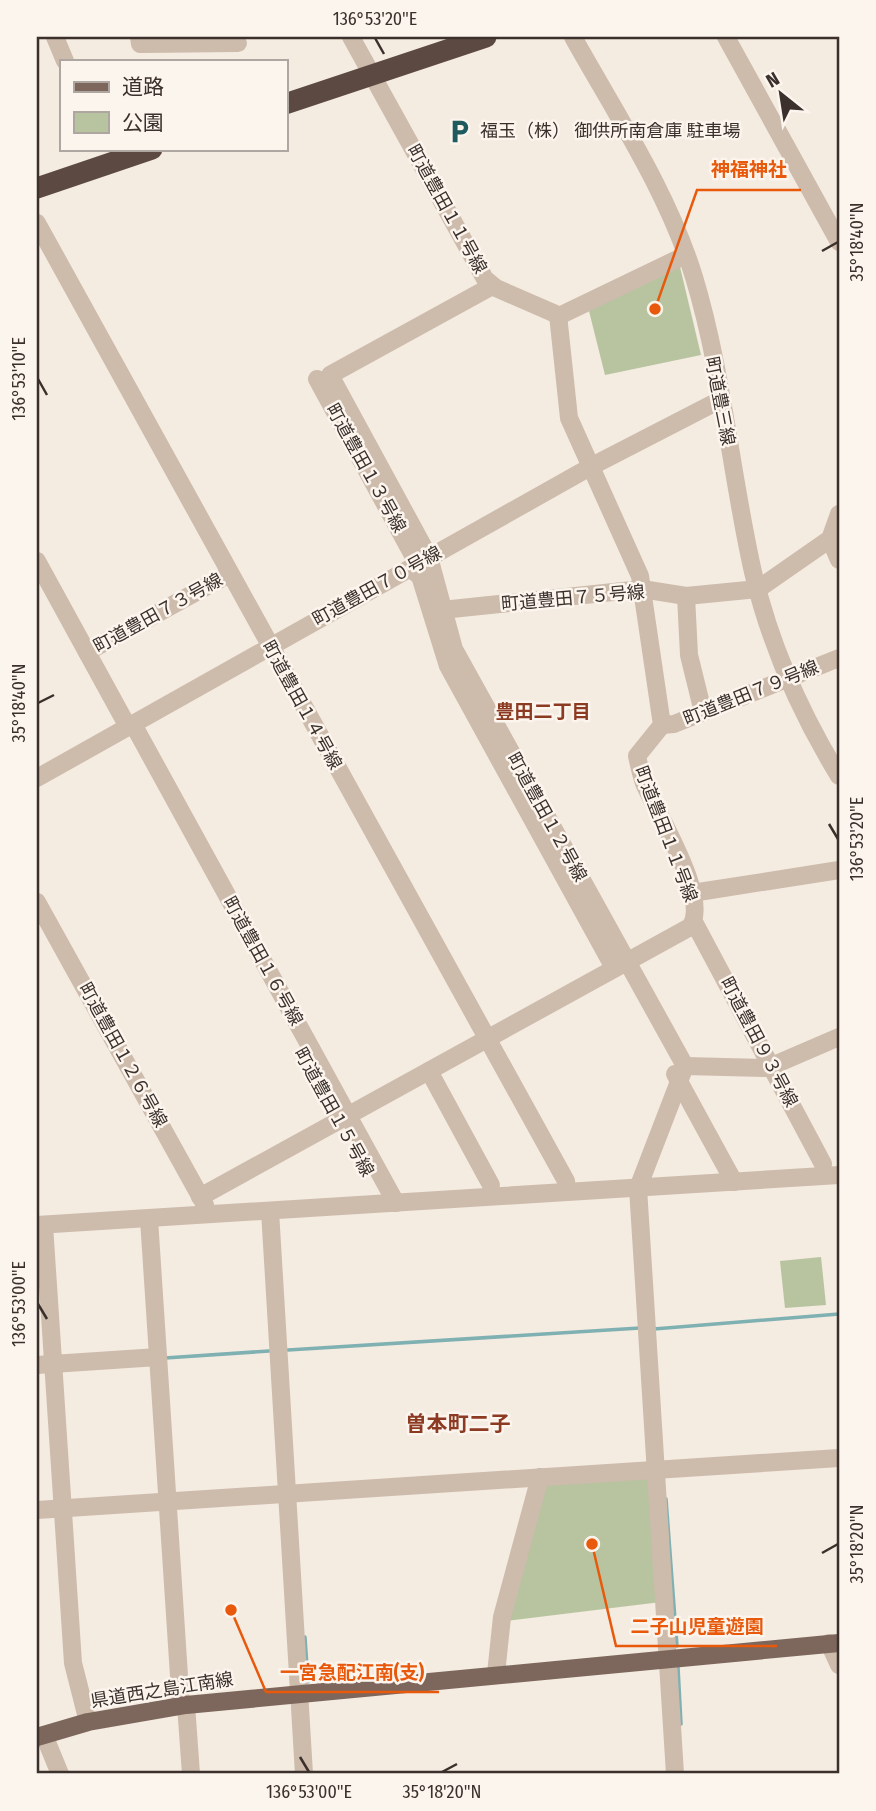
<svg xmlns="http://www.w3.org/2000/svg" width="876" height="1811" font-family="'Fira Sans Condensed','Noto Sans JP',sans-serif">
<rect width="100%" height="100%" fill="#f4ebe1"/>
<g fill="#b8c4a0">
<polygon points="680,267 701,355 605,375 588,307"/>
<polygon points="821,1257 826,1305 785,1308 780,1261"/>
<polygon points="649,1476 661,1602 506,1621 542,1485"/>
</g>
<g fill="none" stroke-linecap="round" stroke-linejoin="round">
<g stroke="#7fb0b2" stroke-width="3.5">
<polyline points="654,1329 839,1314"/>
<polyline points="288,1350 640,1328"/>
<polyline points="165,1358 269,1351"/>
<polyline points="666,1499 677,1646"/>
<polyline points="305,1637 308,1682"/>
<polyline points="678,1667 681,1724"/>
</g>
<g stroke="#cdbbac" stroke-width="18">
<polyline points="55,37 65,61"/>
<polyline points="139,37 140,44 238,43"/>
<path d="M573,37C616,114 668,192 694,277C723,373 731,475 753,572C770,644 801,714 839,776"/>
<polyline points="726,37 839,242"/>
<polyline points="37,223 566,1181 567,1191"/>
<polyline points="492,286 330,375 429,557 454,649 685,1066"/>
<polyline points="559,316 686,255"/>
<polyline points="317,379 415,559 412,570 420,576 448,666 614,968"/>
<polyline points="830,539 839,560"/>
<polyline points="37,561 128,727"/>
<polyline points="686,596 689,655 703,712"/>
<polyline points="442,610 642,589 686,596 758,589 830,539 839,514"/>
<polyline points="87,652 229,574"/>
<polyline points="133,724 396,1203"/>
<polyline points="662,725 674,724 839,658"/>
<polyline points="37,778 592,466 720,400"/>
<polyline points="692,893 839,870"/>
<polyline points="37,902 205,1205"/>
<polyline points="694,922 823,1164"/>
<polyline points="429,1071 491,1185"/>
<polyline points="675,1074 734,1182"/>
<path d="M200,1197L690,927C711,899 656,812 644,783C641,775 639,765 637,756L662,725L640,576L569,418L558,315L496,288L485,279L351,37"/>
<polyline points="270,1211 304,1774"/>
<polyline points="149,1219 181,1706"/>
<polyline points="37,1225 839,1175"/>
<polyline points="44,1225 73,1663 88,1722"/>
<polyline points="37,1365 158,1357"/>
<polyline points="37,1510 839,1458"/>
<polyline points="829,1643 839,1665"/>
<polyline points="496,1674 502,1617 540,1477"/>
<polyline points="186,1705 191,1774"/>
<polyline points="44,1735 60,1774"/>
<polyline points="675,1774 638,1188 685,1066 767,1068 839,1037"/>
</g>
<polyline stroke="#7d675c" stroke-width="18" points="37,1737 88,1722 186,1705 839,1643"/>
<g stroke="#5c4a42" stroke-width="21">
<polyline points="285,104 486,37"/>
<polyline points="37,188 152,149"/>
</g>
</g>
<path fill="none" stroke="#3b302b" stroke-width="2.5" d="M375,38L384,54M822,251L838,242M38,379L47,395M38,703L54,695M829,824L838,839M38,1304L47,1319M822,1553L838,1544M300,1757L309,1772M442,1772L457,1764"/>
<defs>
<symbol id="parking-bare" viewBox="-9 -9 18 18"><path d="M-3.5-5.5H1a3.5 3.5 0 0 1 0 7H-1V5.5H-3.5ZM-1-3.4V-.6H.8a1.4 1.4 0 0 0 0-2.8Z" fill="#1f5a5e" stroke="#fbf5ee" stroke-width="2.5" paint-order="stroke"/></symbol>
</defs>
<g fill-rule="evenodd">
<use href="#parking-bare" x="442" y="114" width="35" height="35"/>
</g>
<g text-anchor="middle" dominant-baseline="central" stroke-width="5" stroke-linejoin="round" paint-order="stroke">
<g font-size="18" fill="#3b302b" stroke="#fbf5ee" text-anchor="start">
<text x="480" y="131">福玉（株） 御供所南倉庫 駐車場</text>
</g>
<g font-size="18" fill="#3b302b" stroke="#fbf5ee">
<text transform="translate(447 209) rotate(61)">町道豊田１１号線</text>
<text transform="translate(720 401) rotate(79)">町道豊三線</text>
<text transform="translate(366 468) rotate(61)">町道豊田１３号線</text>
<text transform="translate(377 586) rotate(-29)">町道豊田７０号線</text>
<text transform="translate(573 598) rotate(-5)">町道豊田７５号線</text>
<text transform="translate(158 613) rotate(-29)">町道豊田７３号線</text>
<text transform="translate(751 693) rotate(-22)">町道豊田７９号線</text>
<text transform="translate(302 705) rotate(61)">町道豊田１４号線</text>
<text transform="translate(547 817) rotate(61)">町道豊田１２号線</text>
<text transform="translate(666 834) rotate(69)">町道豊田１１号線</text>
<text transform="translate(263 961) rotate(61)">町道豊田１６号線</text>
<text transform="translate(759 1042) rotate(62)">町道豊田９３号線</text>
<text transform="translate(123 1055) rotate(61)">町道豊田１２６号線</text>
<text transform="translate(334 1112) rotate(61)">町道豊田１５号線</text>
<text transform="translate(162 1690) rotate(-9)">県道西之島江南線</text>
</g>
<g font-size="19" font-weight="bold" fill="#8c3b22" stroke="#fbf5ee">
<text x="543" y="711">豊田二丁目</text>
</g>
<g font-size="21" font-weight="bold" fill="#8c3b22" stroke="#fbf5ee">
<text x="458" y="1424">曽本町二子</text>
</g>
</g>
<path fill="none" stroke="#e8590c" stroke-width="2.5" d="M655 309L697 190H801M592 1544L616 1646H777M231 1610L266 1692H439"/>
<g fill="#e8590c" stroke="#fbf5ee" stroke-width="2.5">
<circle cx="655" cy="309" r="7"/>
<circle cx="592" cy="1544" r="7"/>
<circle cx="231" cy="1610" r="7"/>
</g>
<g font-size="19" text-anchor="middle" font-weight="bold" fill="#e8590c" stroke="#fbf5ee" stroke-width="5" stroke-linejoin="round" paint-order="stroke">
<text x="749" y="176">神福神社</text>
<text x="697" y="1633">二子山児童遊園</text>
<text x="352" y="1679">一宮急配江南(支)</text>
</g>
<rect width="876" height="1811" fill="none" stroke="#fbf5ee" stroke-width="77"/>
<rect x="60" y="60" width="228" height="91" fill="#fbf5ee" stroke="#aea6a0" stroke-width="2"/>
<rect x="74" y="82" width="35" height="10" fill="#7d675c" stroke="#aea6a0" stroke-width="2"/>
<text x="122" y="94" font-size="21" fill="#3b302b">道路</text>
<rect x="74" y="112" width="35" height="21" fill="#b8c4a0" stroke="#aea6a0" stroke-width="2"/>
<text x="122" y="130" font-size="21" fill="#3b302b">公園</text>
<g transform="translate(781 94) rotate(330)" stroke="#fbf5ee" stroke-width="5" paint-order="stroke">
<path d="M0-5L12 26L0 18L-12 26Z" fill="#3b302b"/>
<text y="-10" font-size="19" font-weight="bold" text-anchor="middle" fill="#3b302b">N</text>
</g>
<rect x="38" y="38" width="800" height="1734" fill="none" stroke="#3b302b" stroke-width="2.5"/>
<g font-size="18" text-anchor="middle" fill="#3b302b">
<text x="375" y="25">136°53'20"E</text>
<text transform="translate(857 242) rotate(-90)" y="6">35°18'40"N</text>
<text transform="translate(19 379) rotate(-90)" y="6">136°53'10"E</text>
<text transform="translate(19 703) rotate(-90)" y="6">35°18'40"N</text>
<text transform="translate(857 839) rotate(-90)" y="6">136°53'20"E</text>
<text transform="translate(19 1304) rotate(-90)" y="6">136°53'00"E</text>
<text transform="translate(857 1544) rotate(-90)" y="6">35°18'20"N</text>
<text x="309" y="1798">136°53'00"E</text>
<text x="442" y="1798">35°18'20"N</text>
</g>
</svg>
